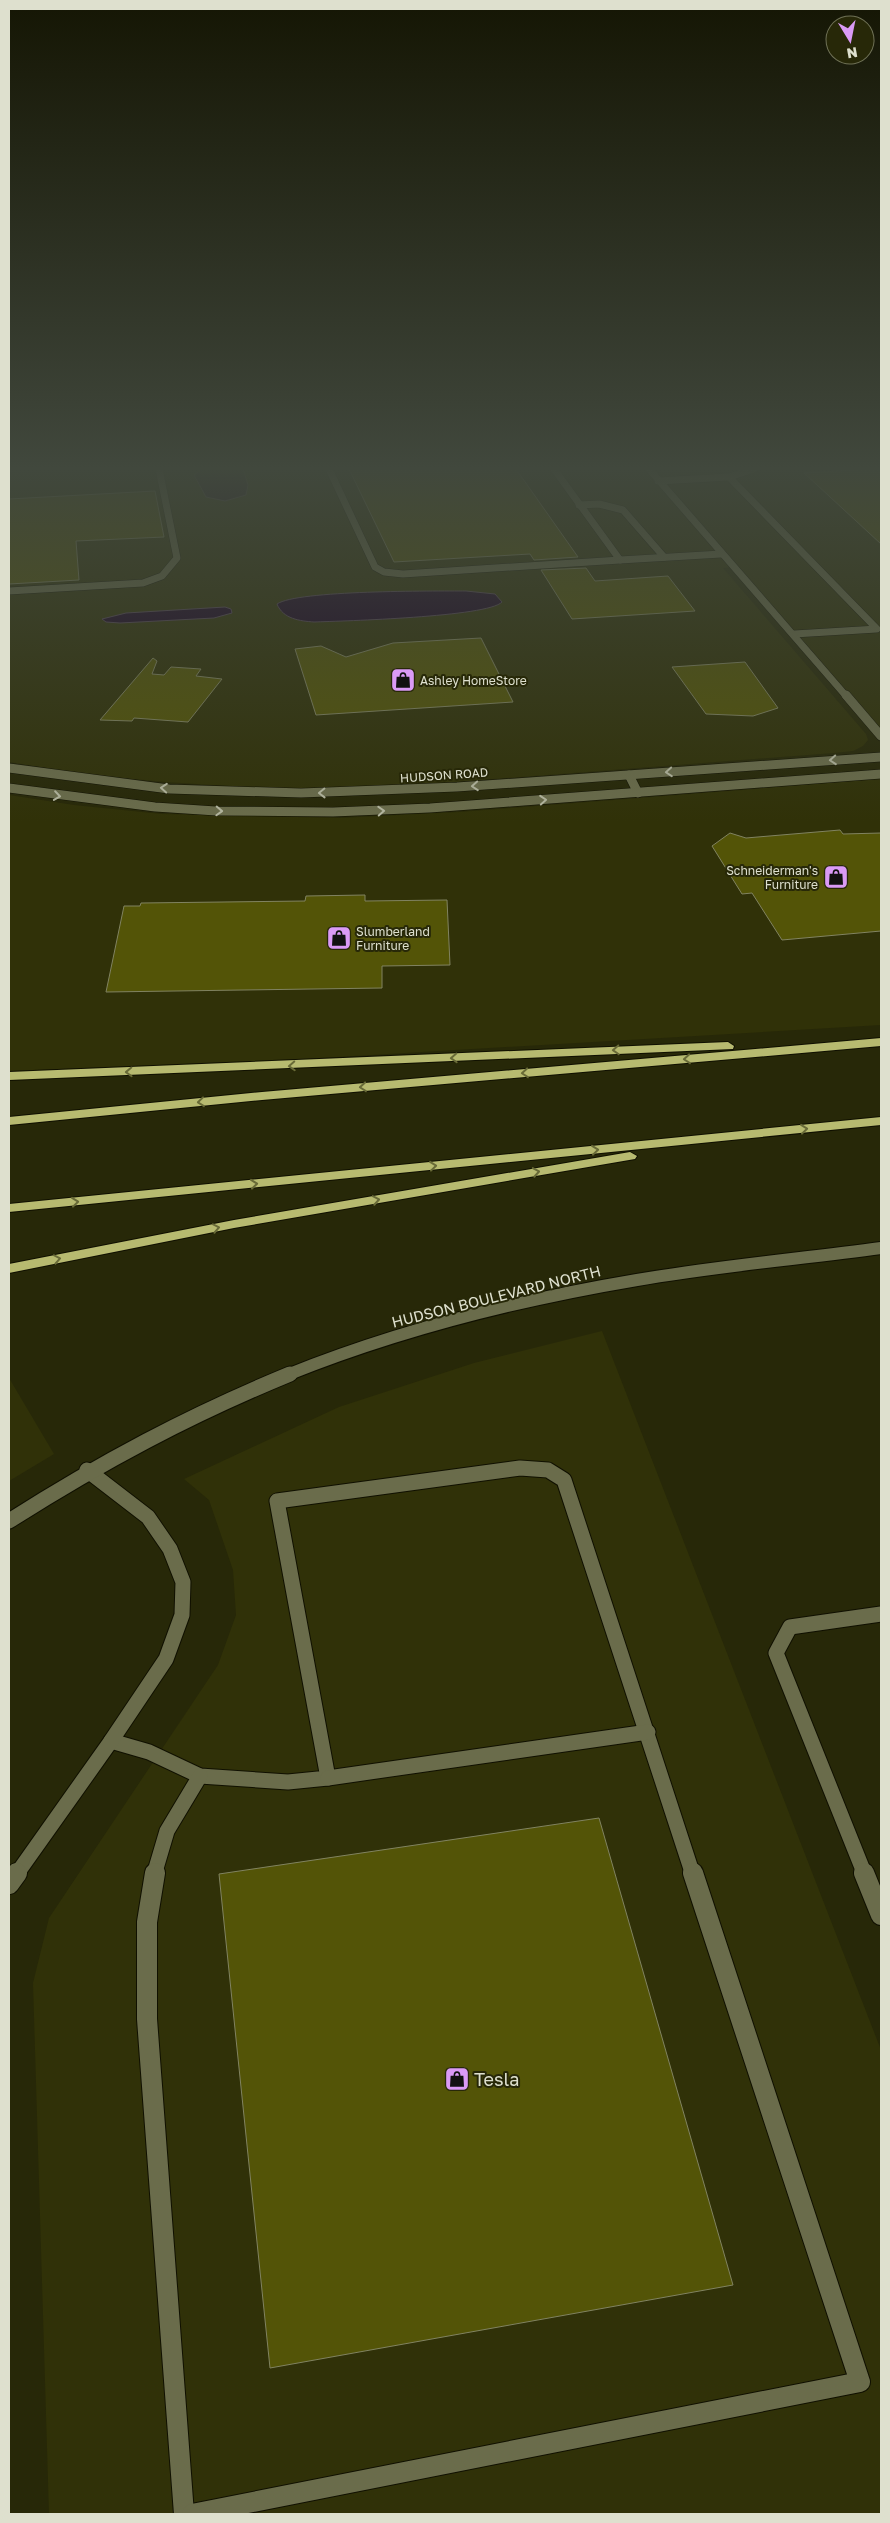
<svg xmlns="http://www.w3.org/2000/svg" width="890" height="2523" font-family="'Golos Text',sans-serif">
<rect width="100%" height="100%" fill="#272808"/>
<g fill="#303108">
<polygon points="9,469 881,469 881,736 733,567 723,568 866,734 868,740 863,746 853,751 834,753 428,784 339,788 258,788 165,782 91,775 9,762"/>
<polygon points="881,779 881,1025 287,1060 9,1071 9,795 74,805 162,814 339,818 459,812"/>
<polygon points="602,1331 881,2050 881,2514 49,2514 33,1983 49,1918 218,1665 236,1615 233,1570 209,1500 184,1479 339,1407 474,1363"/>
<polygon points="9,1378 54,1454 9,1481"/>
</g>
<g fill="#190025" stroke="#544358">
<polygon points="202,469 243,469 248,485 246,495 225,501 206,497 194,475"/>
<path d="M466,591L495,594L502,602C488,617 343,621 314,622C300,621 283,619 277,604C297,590 435,591 466,591Z"/>
<polygon points="225,607 231,609 232,613 214,618 120,623 106,622 102,619 126,613"/>
</g>
<g fill="#535407" stroke="#818361">
<polygon points="349,469 516,469 578,557 534,560 530,554 394,562"/>
<polygon points="881,469 881,544 804,473 871,469"/>
<polygon points="155,491 164,537 76,541 79,580 9,584 9,499"/>
<polygon points="586,568 595,581 668,576 695,611 572,619 541,570"/>
<polygon points="481,638 513,702 316,715 295,649 321,646 346,657 393,643"/>
<polygon points="153,658 157,661 152,674 164,675 171,667 201,669 196,676 222,679 188,722 134,718 132,721 100,720"/>
<polygon points="745,662 778,708 753,716 706,714 672,667"/>
<polygon points="840,830 843,834 881,833 881,931 782,940 752,893 742,894 712,846 730,833 746,838"/>
<polygon points="365,895 365,901 447,900 450,965 382,966 382,988 106,992 124,906 140,906 141,903 305,901 306,896"/>
<polygon points="599,1818 733,2285 270,2368 219,1874"/>
</g>
<g fill="none" stroke-linecap="round" stroke-linejoin="round">
<defs>
<g id="service-far3">
<polyline points="329,469 375,567 384,572 403,574 620,560"/>
<polyline points="554,469 620,560 721,554"/>
<polyline points="729,477 754,469"/>
<polyline points="658,481 729,477 877,629 794,634"/>
<polyline points="579,505 599,504 623,510 664,557"/>
<polyline points="9,591 143,583 162,576 177,558 159,469"/>
</g>
<polyline id="service-far2" points="629,775 638,793"/>
<g id="service-far1">
<polyline points="111,1741 149,1752 200,1776 288,1782 328,1778 277,1501 520,1468 548,1470 564,1480 693,1875"/>
<polyline points="328,1778 648,1732"/>
<polyline points="16,1875 111,1741 166,1659 182,1615 183,1582 170,1549 148,1517 87,1470"/>
<polyline points="154,1875 167,1831 200,1776"/>
</g>
<g id="service">
<polyline points="155,1873 147,1922 147,2019 184,2514"/>
<polyline points="9,1884 17,1873"/>
<polyline points="192,2514 860,2382 693,1873"/>
</g>
<polyline id="minor-far1" points="865,1875 776,1653 790,1627 881,1614"/>
<polyline id="minor" points="864,1873 881,1915"/>
<polyline id="tertiary-far3" points="649,469 847,697"/>
<g id="tertiary-far2">
<polyline points="846,695 881,736"/>
<polyline points="9,768 169,789 301,793 457,787 881,757"/>
<polyline points="9,788 155,807 216,811 333,812 430,808 881,774"/>
</g>
<path id="tertiary-far1" d="M287,1375C399,1330 518,1300 637,1280C718,1266 800,1259 881,1248"/>
<path id="tertiary" d="M9,1521C102,1462 188,1416 290,1374"/>
<g id="motorway">
<polygon points="881,1038 881,1046 262,1100 9,1125 9,1117 262,1092"/>
<polygon points="728,1042 734,1046 733,1049 9,1080 9,1072"/>
<polygon points="881,1117 881,1125 9,1212 9,1204"/>
<polygon points="630,1152 637,1156 635,1159 234,1228 9,1273 9,1264 234,1220"/>
</g>
</defs>
<use href="#service-far3" stroke="#101000" stroke-width="8"/>
<use href="#service-far2" stroke="#101000" stroke-width="10"/>
<use href="#service-far1" stroke="#101000" stroke-width="17"/>
<use href="#service" stroke="#101000" stroke-width="22"/>
<use href="#minor-far1" stroke="#101000" stroke-width="17"/>
<use href="#minor" stroke="#101000" stroke-width="22"/>
<use href="#tertiary-far3" stroke="#101000" stroke-width="8"/>
<use href="#tertiary-far2" stroke="#101000" stroke-width="10"/>
<use href="#tertiary-far1" stroke="#101000" stroke-width="14"/>
<use href="#tertiary" stroke="#101000" stroke-width="17"/>
<use href="#motorway" stroke="#101000" stroke-width="2"/>
<use href="#service-far3" stroke="#6a6c4b" stroke-width="7"/>
<use href="#service-far2" stroke="#6a6c4b" stroke-width="9"/>
<use href="#service-far1" stroke="#6a6c4b" stroke-width="15"/>
<use href="#service" stroke="#6a6c4b" stroke-width="20"/>
<use href="#minor-far1" stroke="#6a6c4b" stroke-width="15"/>
<use href="#minor" stroke="#6a6c4b" stroke-width="20"/>
<use href="#tertiary-far3" stroke="#6a6c4b" stroke-width="7"/>
<use href="#tertiary-far2" stroke="#6a6c4b" stroke-width="9"/>
<use href="#tertiary-far1" stroke="#6a6c4b" stroke-width="12"/>
<use href="#tertiary" stroke="#6a6c4b" stroke-width="15"/>
<use href="#motorway" fill="#b7ba70" fill-rule="evenodd"/>
</g>
<defs><path id="oneway-chevron" d="M-2-3.5L2.5 0L-2 3.5" fill="none" stroke-width="1.6" stroke-linecap="round" stroke-linejoin="round" transform="scale(1.25)"/></defs>
<g stroke="#b5b7a0">
<use href="#oneway-chevron" transform="translate(833 760) rotate(176)"/>
<use href="#oneway-chevron" transform="translate(669 772) rotate(176)"/>
<use href="#oneway-chevron" transform="translate(475 786) rotate(176)"/>
<use href="#oneway-chevron" transform="translate(164 788) rotate(-176)"/>
<use href="#oneway-chevron" transform="translate(322 793) rotate(179)"/>
<use href="#oneway-chevron" transform="translate(57 796) rotate(8)"/>
<use href="#oneway-chevron" transform="translate(543 800) rotate(-4)"/>
<use href="#oneway-chevron" transform="translate(219 811) rotate(2)"/>
<use href="#oneway-chevron" transform="translate(381 811) rotate(-3)"/>
</g>
<g stroke="#686a37">
<use href="#oneway-chevron" transform="translate(616 1050) rotate(177)"/>
<use href="#oneway-chevron" transform="translate(454 1058) rotate(177)"/>
<use href="#oneway-chevron" transform="translate(687 1059) rotate(175)"/>
<use href="#oneway-chevron" transform="translate(292 1066) rotate(177)"/>
<use href="#oneway-chevron" transform="translate(129 1072) rotate(178)"/>
<use href="#oneway-chevron" transform="translate(525 1073) rotate(175)"/>
<use href="#oneway-chevron" transform="translate(363 1087) rotate(175)"/>
<use href="#oneway-chevron" transform="translate(201 1102) rotate(174)"/>
<use href="#oneway-chevron" transform="translate(804 1129) rotate(-6)"/>
<use href="#oneway-chevron" transform="translate(595 1150) rotate(-6)"/>
<use href="#oneway-chevron" transform="translate(433 1166) rotate(-6)"/>
<use href="#oneway-chevron" transform="translate(536 1172) rotate(-10)"/>
<use href="#oneway-chevron" transform="translate(254 1184) rotate(-6)"/>
<use href="#oneway-chevron" transform="translate(376 1200) rotate(-10)"/>
<use href="#oneway-chevron" transform="translate(75 1202) rotate(-6)"/>
<use href="#oneway-chevron" transform="translate(216 1228) rotate(-11)"/>
<use href="#oneway-chevron" transform="translate(57 1259) rotate(-11)"/>
</g>
<linearGradient id="sky" x2="0" y2="1"><stop stop-color="#151604"/><stop offset="0.57" stop-color="#41483d"/><stop offset="1" stop-color="#41483d" stop-opacity="0"/></linearGradient>
<rect width="890" height="822" fill="url(#sky)"/>
<defs>
<symbol id="shop-square" viewBox="-11 -11 22 22"><rect x="-9" y="-9" width="18" height="18" rx="4" fill="#da9af6" stroke="#272808"/><path d="M-5-2.5h2.3a2.7 3.5 0 0 1 5.4 0H5L5.5 6h-11ZM-1.5-2.5h3a1.5 2.3 0 0 0-3 0Z" fill="#111"/></symbol>
</defs>
<g fill-rule="evenodd">
<use href="#shop-square" x="389" y="666" width="28" height="28"/>
<use href="#shop-square" x="822" y="863" width="28" height="28"/>
<use href="#shop-square" x="325" y="924" width="28" height="28"/>
<use href="#shop-square" x="443" y="2065" width="28" height="28"/>
</g>
<g text-anchor="middle" dominant-baseline="central" stroke-width="4" stroke-linejoin="round" paint-order="stroke">
<g font-size="12" fill="#dee0ce" stroke="#272808" text-anchor="start">
<text x="420" y="680">Ashley HomeStore</text>
<text x="818" y="870" text-anchor="end">Schneiderman's<tspan x="818" dy="14">Furniture</tspan></text>
<text x="356" y="931">Slumberland<tspan x="356" dy="14">Furniture</tspan></text>
</g>
<g font-size="12" fill="#dee0ce" stroke="#272808">
<text transform="translate(444 775) rotate(-4)">HUDSON ROAD</text>
</g>
<g font-size="15" fill="#dee0ce" stroke="#272808">
<text transform="translate(496 1296) rotate(-14)">HUDSON BOULEVARD NORTH</text>
</g>
<g font-size="18" fill="#dee0ce" stroke="#272808" text-anchor="start">
<text x="474" y="2079">Tesla</text>
</g>
</g>
<rect width="890" height="2523" fill="none" stroke="#dee0ce" stroke-width="20"/>
<g transform="translate(850 40) rotate(170)"><circle r="24" fill="#272808" stroke="#707257"/>
<path d="M0-4L9 19L0 12L-9 19Z" fill="#da9af6"/>
<text y="-8" font-size="14" font-weight="bold" text-anchor="middle" fill="#dee0ce">N</text>
</g>
</svg>
